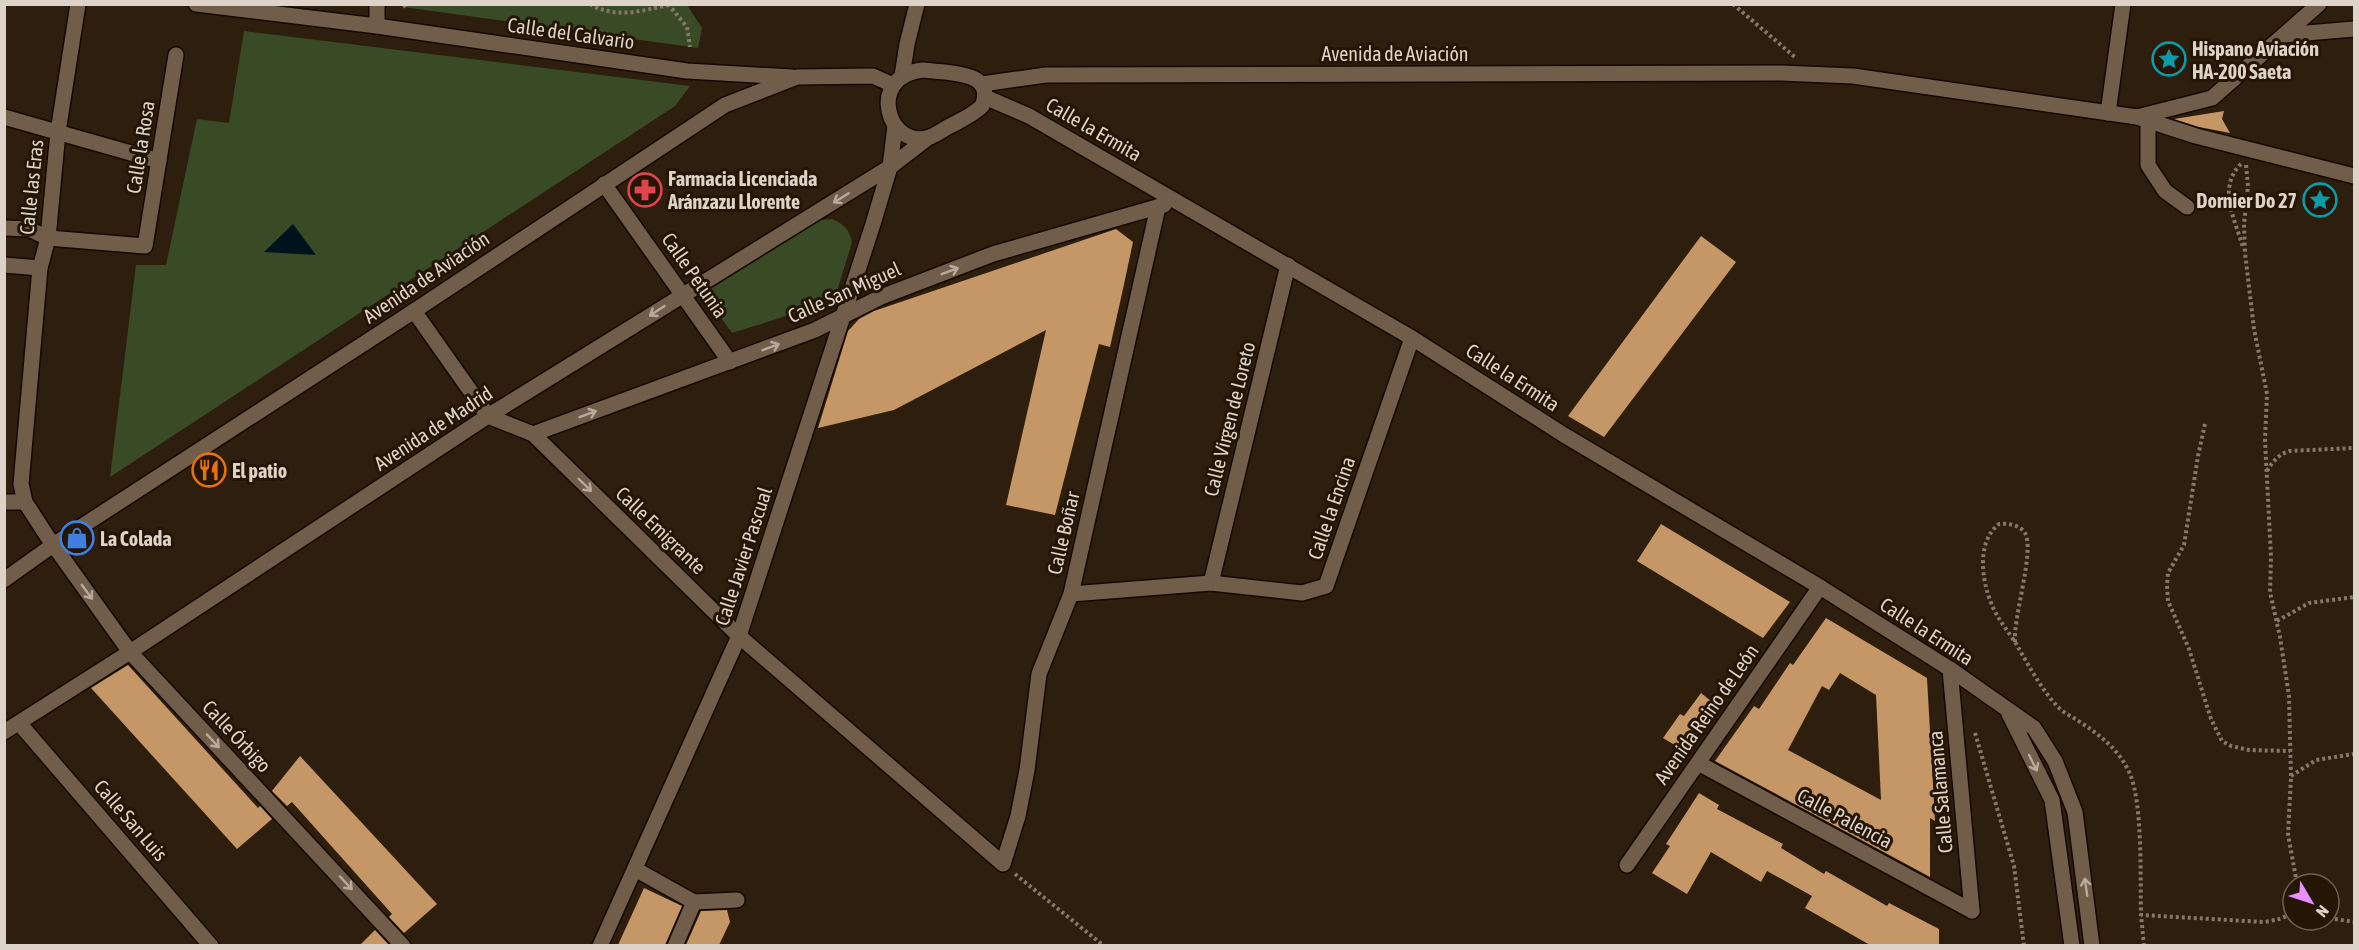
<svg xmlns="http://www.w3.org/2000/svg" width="2359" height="950" font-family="'Asap Condensed',sans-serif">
<rect width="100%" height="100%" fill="#2e1e0d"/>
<g fill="#394b26">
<polygon points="401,5 687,5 702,28 698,48 403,7"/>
<polygon points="244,31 690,86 675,106 110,477 136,265 166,265 197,119 229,123"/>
<path d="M832,219C844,224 849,229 852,242L834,301L732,333L703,293L820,220Z"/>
</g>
<polygon fill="#00131c" points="293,224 316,255 264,252"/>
<g fill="#c69766" fill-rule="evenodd">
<polygon points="2224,111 2222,119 2230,133 2199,127 2174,119"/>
<polygon points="1116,229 1133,242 1123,289 1110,347 1099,344 1055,515 1006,505 1046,330 894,410 818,428 848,331 859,319 874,311"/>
<polygon points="1701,236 1736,262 1604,437 1568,416"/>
<polygon points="1661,524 1790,602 1763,638 1637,561"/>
<path d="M1826,618L1927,678L1935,821L1930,818V877L1715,761L1754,706L1759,709L1790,663L1793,665ZM1840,673L1876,695L1881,800L1788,750L1822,686L1829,690Z"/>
<polygon points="128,665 258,808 260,806 272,819 237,849 91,688"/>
<polygon points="1701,693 1716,705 1683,750 1663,738 1680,714 1684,716"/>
<polygon points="300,756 437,904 404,933 389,917 392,914 292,802 287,806 272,791"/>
<polygon points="1699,793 1719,805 1717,809 1783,844 1781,848 1824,874 1826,871 1887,906 1889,903 1939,929 1939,945 1870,945 1805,908 1812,896 1767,871 1761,882 1711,852 1687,894 1652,873 1670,846 1666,844"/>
<polygon points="644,888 682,906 665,945 618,945"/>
<polygon points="727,910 730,922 719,945 686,945 701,911"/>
<polygon points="375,930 389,945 360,945"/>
</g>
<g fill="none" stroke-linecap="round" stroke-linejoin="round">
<defs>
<g id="minor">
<polyline points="78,4 58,132 48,238 40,268 21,484 25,502 47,536 130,652 403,946"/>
<polyline points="196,4 377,26 687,71 792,77"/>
<polyline points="377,4 377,26"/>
<polyline points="2284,35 2354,29"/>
<path d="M923,70C945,73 997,70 982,106C973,115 961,120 950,126C944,129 937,134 930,137C888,151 865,76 923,70Z"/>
<polyline points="902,76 907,44 917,4"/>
<polyline points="982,84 1046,75 1781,73 1853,76 2137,117 2196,136 2354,176"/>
<polyline points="985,97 1029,116 1412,338 1564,435 1820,587 1950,669 2034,728 2055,761 2075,812 2092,946"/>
<polyline points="2108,113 2123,4"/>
<polyline points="4,117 159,161"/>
<polyline points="2137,117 2212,98 2319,4"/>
<polyline points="2148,121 2148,165 2165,191 2187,207"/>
<polyline points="604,184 730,362"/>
<polyline points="4,228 29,229 48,238 145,246 176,55"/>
<polyline points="4,265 40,268"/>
<polyline points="414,311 488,416 533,434 739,636 1003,864 1018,816 1027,770 1039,674 1071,594 1158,207"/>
<polyline points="533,434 815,330 881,297 993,254 1164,205"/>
<polyline points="4,502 25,502"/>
<polyline points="4,580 53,545 414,311 725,105 797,77 873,76 893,85"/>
<polyline points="1211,583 1288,265"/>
<polyline points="1071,594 1211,583 1302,593 1326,586 1412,338"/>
<polyline points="1950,669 1972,911"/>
<polyline points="2009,714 2052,800 2072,946"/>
<polyline points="19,723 211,946"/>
<polyline points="4,732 130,652 488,416 890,167 929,137"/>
<polyline points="1698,763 1972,911"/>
<polyline points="1627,865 1820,587"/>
<polyline points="635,869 694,902 737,900"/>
<polyline points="600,946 739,636 873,224 890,167 895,126"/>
<polyline points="675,946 694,902"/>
</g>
</defs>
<use href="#minor" stroke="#160800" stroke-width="18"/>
<g stroke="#857769" stroke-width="4" stroke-dasharray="3 3" stroke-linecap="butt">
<path d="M590,4C615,19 642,11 668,5"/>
<polyline points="668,4 687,27 690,47"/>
<polyline points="1733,4 1796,58"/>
<polyline points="403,7 407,4"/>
<path d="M2241,164C2217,187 2235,220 2243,247"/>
<polyline points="2246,165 2248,186 2244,224 2245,253 2254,329 2267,394 2265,440 2271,557 2270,592 2280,637 2289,696 2291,777 2288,834 2297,884"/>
<polyline points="2205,424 2198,456 2184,545 2168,573 2167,585 2168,601 2189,649 2211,719 2222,741 2231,746 2249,750 2290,751"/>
<path d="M2267,471C2273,461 2278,455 2289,451L2354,448"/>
<polyline points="2277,621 2309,603 2354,597"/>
<path d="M2015,642C2013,618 2035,550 2025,533C2020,525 2008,523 1999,524C1973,544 1983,592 1998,617C2004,627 2012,637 2018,647C2030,668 2042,690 2058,707C2064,713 2071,716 2077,720C2100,735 2119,749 2130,774C2143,805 2140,880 2141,915"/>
<polyline points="1975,733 2014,866 2024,946"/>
<polyline points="2291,776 2316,760 2354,754"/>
<polyline points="1015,874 1104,946"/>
<polyline points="2329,918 2354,922"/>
<path d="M2144,946L2141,915L2264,922C2275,920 2286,919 2293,910"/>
</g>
<use href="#minor" stroke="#705e4b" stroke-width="15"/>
</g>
<defs><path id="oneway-shaft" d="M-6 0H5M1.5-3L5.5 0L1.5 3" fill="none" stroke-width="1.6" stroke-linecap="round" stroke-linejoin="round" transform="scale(1.5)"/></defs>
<g stroke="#b8aa9c">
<use href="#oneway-shaft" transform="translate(841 198) rotate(148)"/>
<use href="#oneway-shaft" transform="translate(950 271) rotate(-21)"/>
<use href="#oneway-shaft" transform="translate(657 311) rotate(147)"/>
<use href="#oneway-shaft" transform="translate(771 347) rotate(-21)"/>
<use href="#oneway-shaft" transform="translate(588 414) rotate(-20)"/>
<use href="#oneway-shaft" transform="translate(585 485) rotate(44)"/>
<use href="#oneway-shaft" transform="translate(87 592) rotate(54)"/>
<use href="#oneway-shaft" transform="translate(213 741) rotate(47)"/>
<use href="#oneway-shaft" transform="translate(2033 763) rotate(64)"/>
<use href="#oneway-shaft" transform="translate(346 883) rotate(47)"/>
<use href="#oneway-shaft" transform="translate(2086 887) rotate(-98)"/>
</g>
<defs>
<symbol id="sight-ring" viewBox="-11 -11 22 22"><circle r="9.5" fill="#241504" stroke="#0f9aa8" stroke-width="1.5"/><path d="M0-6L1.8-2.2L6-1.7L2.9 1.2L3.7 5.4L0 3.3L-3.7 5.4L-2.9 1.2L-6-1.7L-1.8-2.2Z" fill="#0f9aa8"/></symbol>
<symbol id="pharmacy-ring" viewBox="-11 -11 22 22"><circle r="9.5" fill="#241504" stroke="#e0444e" stroke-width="1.5"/><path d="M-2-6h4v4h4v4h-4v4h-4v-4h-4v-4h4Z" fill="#e0444e"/></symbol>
<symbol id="restaurant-ring" viewBox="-11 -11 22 22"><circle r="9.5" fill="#241504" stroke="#e8710a" stroke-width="1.5"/><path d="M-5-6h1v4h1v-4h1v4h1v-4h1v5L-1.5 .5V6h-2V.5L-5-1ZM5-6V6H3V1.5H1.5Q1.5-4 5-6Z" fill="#e8710a"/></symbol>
<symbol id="shop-ring" viewBox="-11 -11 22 22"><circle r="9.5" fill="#241504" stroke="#3f7fe0" stroke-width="1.5"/><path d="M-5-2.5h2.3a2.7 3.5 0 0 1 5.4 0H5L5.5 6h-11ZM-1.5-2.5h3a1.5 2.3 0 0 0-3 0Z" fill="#3f7fe0"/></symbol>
</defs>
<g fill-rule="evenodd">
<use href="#sight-ring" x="2150" y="40" width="38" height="38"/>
<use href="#pharmacy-ring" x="626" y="171" width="38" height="38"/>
<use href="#sight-ring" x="2301" y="181" width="38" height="38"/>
<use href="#restaurant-ring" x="190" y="451" width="38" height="38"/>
<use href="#shop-ring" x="58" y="519" width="38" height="38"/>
</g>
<g text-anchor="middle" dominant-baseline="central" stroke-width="6" stroke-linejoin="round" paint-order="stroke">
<g font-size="20" fill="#ded3c8" stroke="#241504">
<text transform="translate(571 33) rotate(8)">Calle del Calvario</text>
<text x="1395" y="53">Avenida de Aviación</text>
<text transform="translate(1094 129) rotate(30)">Calle la Ermita</text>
<text transform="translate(140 147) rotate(-81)">Calle la Rosa</text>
<text transform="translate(31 187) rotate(-84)">Calle las Eras</text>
<text transform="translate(695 275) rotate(55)">Calle Petunia</text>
<text transform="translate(426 277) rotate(-34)">Avenida de Aviación</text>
<text transform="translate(844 292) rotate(-24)">Calle San Miguel</text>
<text transform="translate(1513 377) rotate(33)">Calle la Ermita</text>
<text transform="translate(1229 419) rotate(-76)">Calle Virgen de Loreto</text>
<text transform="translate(433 428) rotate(-33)">Avenida de Madrid</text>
<text transform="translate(1331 508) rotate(-71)">Calle la Encina</text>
<text transform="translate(661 530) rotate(44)">Calle Emigrante</text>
<text transform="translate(1063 533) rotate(-77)">Calle Boñar</text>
<text transform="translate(743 556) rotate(-72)">Calle Javier Pascual</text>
<text transform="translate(1927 631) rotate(33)">Calle la Ermita</text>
<text transform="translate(1706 714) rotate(-55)">Avenida Reino de León</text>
<text transform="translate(237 736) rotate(47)">Calle Órbigo</text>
<text transform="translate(1940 792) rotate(-95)">Calle Salamanca</text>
<text transform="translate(1845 818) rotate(28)">Calle Palencia</text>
<text transform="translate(131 820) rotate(49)">Calle San Luis</text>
</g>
<g font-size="20" font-weight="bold" fill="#ded3c8" stroke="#241504" text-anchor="start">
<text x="2192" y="48">Hispano Aviación<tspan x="2192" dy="23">HA-200 Saeta</tspan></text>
<text x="668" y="178">Farmacia Licenciada<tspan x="668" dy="23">Aránzazu Llorente</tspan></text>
<text x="2297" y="200" text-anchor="end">Dornier Do 27</text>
<text x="232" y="470">El patio</text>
<text x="100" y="538">La Colada</text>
</g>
</g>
<rect width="2359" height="950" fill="none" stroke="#ded3c8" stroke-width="12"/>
<g transform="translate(2311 902) rotate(129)"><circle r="28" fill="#241504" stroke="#6e6152" stroke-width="1.5"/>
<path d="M0-4.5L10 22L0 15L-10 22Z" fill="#e88eff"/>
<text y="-9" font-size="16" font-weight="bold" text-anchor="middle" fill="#ded3c8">N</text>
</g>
</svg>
